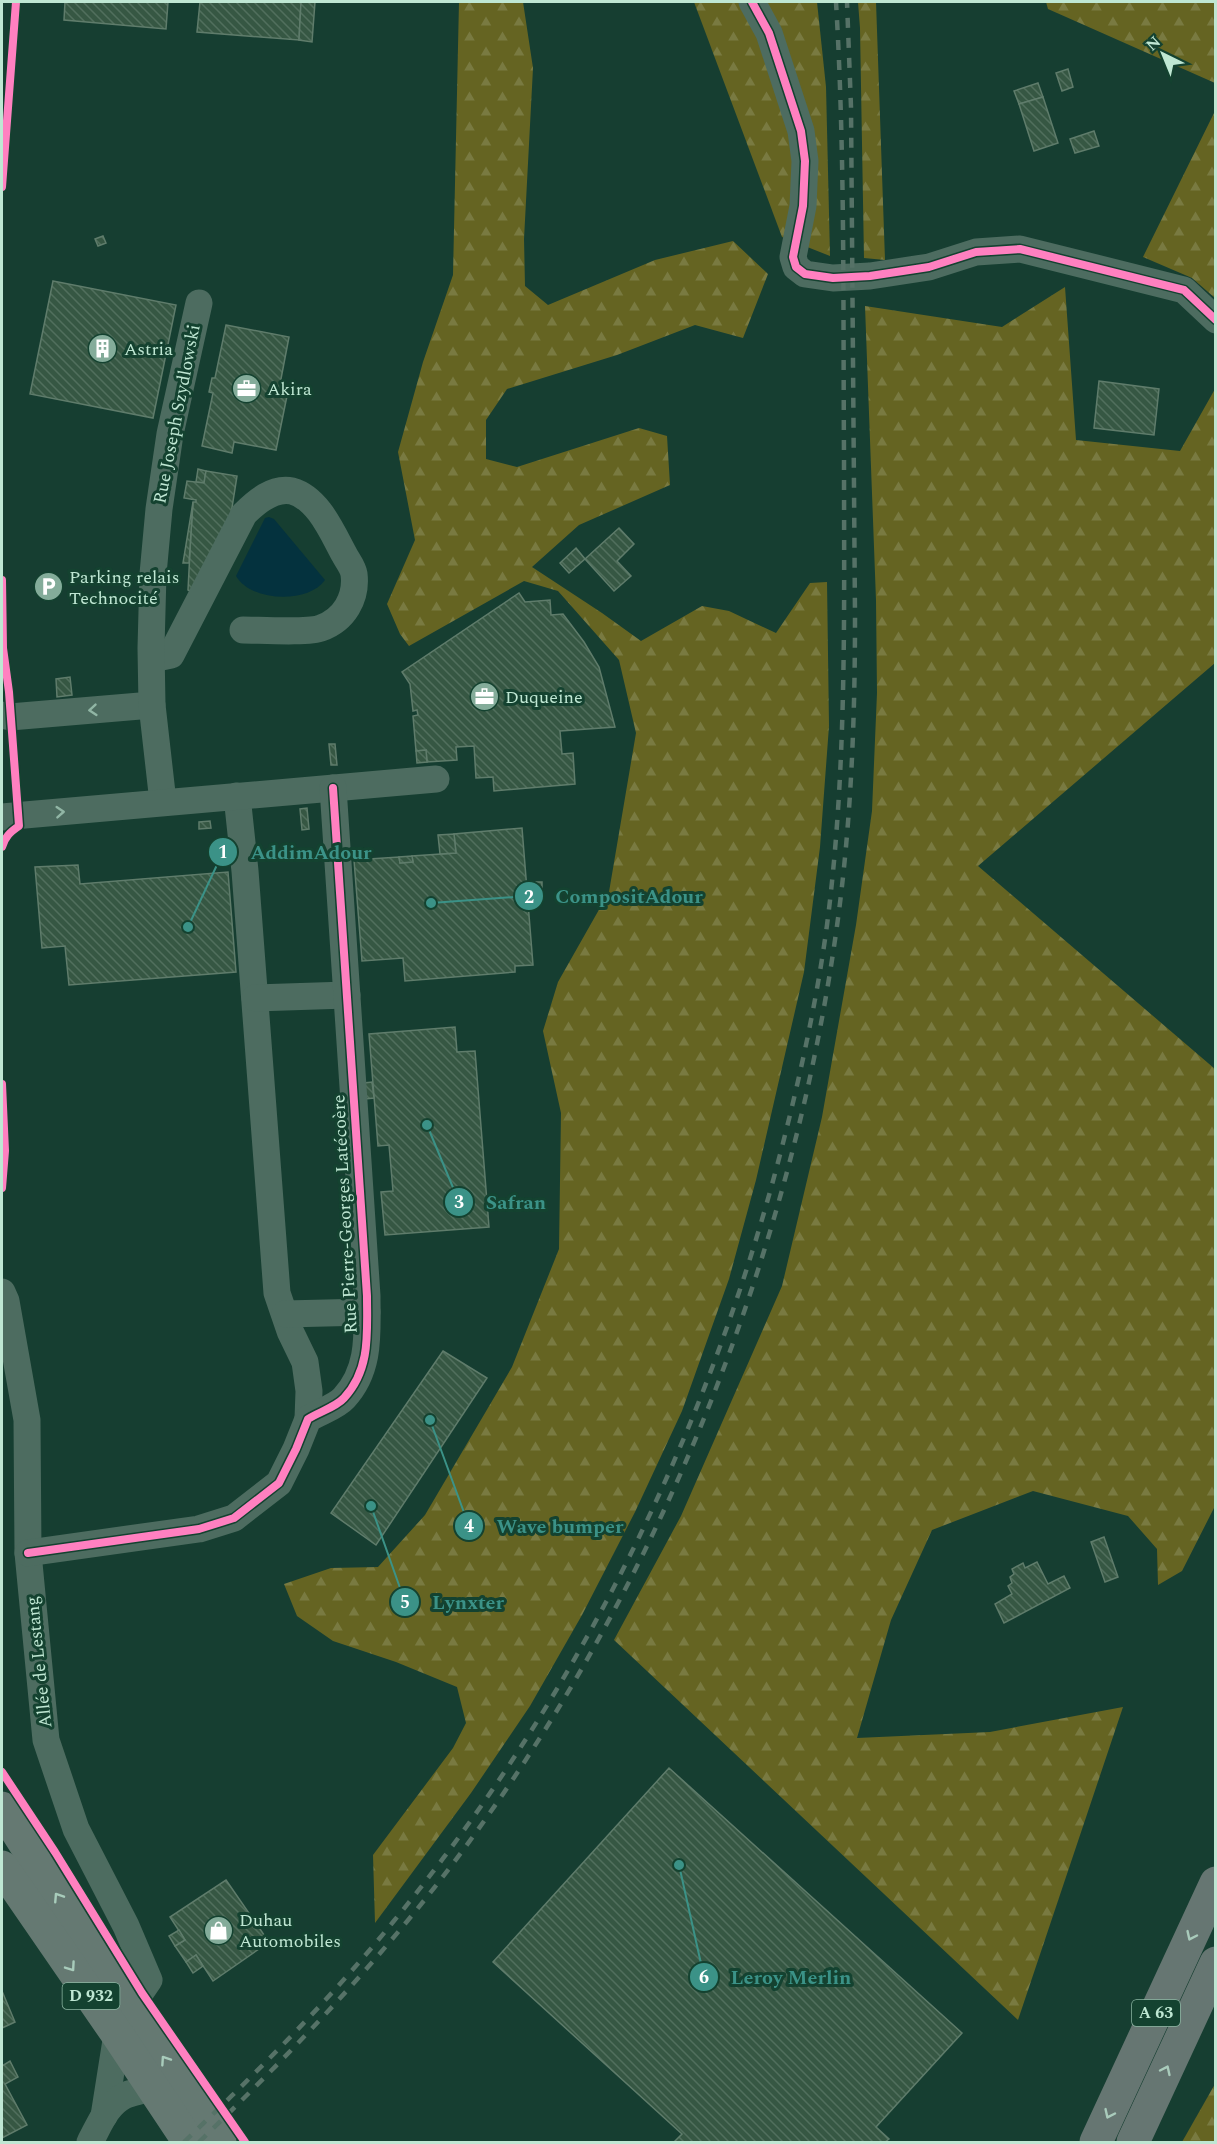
<svg xmlns="http://www.w3.org/2000/svg" width="1217" height="2144" font-family="Spectral,serif">
<defs>
<pattern id="forest-firs" width="22" height="20" patternUnits="userSpaceOnUse" patternTransform="scale(1.5)"><rect width="22" height="20" fill="#656422"/><path d="M5 1l3.5 6h-7zM16 11l3.5 6h-7z" fill="#797a41"/></pattern>
<pattern id="building-back-hatch" width="6" height="6" patternUnits="userSpaceOnUse" patternTransform="scale(1.5)"><rect width="6" height="6" fill="#365743"/><path d="M-1 5l2 2M0 0l6 6M5-1l2 2" fill="none" stroke="#516f5d"/></pattern>
</defs>
<rect width="100%" height="100%" fill="#163e31"/>
<g fill="url(#forest-firs)">
<polygon points="459,2 523,2 533,68 524,239 525,286 548,305 655,260 733,241 768,274 743,338 695,325 617,355 507,389 486,420 486,459 517,467 639,428 667,436 670,485 579,525 532,567 602,613 641,641 702,606 729,611 776,633 810,583 827,582 829,726 820,847 804,972 756,1180 729,1279 682,1411 635,1512 582,1615 530,1706 471,1793 375,1923 373,1855 453,1748 466,1723 457,1687 396,1662 333,1641 297,1616 284,1584 331,1568 378,1567 425,1515 512,1367 559,1249 561,1113 543,1031 558,982 609,892 636,733 619,660 558,591 524,581 409,646 400,634 387,604 415,540 398,452 423,362 453,275"/>
<polygon points="694,2 817,2 826,87 830,256 782,237"/>
<polygon points="858,2 876,2 885,260 864,258 860,28"/>
<polygon points="1046,2 1215,2 1215,83 1048,9"/>
<polygon points="1215,111 1215,298 1192,278 1143,257"/>
<polygon points="1065,287 1076,440 1180,451 1215,389 1215,663 978,866 1215,1069 1215,1506 1182,1571 1158,1585 1157,1549 1128,1516 1033,1491 932,1530 891,1620 857,1738 990,1732 1123,1707 1018,2020 614,1640 681,1516 782,1286 822,1117 856,925 872,811 877,693 876,600 865,306 1002,327"/>
<polygon points="1215,2084 1215,2142 1182,2142"/>
</g>
<path fill="#04323e" d="M269,517L274,519L325,580C308,604 251,602 236,576L265,518Z"/>
<g fill="url(#building-back-hatch)" stroke="#5f7c6b" stroke-width="1.5">
<polygon points="65,2 168,2 166,29 64,20"/>
<polygon points="200,2 301,2 299,40 197,32"/>
<polygon points="301,2 315,2 312,42 299,40"/>
<polygon points="1068,69 1073,87 1062,91 1056,73"/>
<polygon points="1038,83 1043,97 1019,104 1014,91"/>
<polygon points="1043,97 1058,143 1034,151 1019,104"/>
<polygon points="1094,131 1099,146 1075,153 1070,139"/>
<polygon points="103,236 106,243 98,246 95,239"/>
<polygon points="53,281 176,305 153,418 30,394"/>
<polygon points="226,325 289,337 280,384 289,386 276,450 234,442 232,453 202,446 213,393 209,392 212,378 215,378"/>
<polygon points="1099,381 1159,389 1154,435 1094,428"/>
<polygon points="198,469 206,471 204,483 196,482"/>
<polygon points="206,471 237,476 228,533 196,594 188,590 191,532 193,502 196,502 196,500 184,498 187,481 204,483"/>
<polygon points="193,502 189,563 183,563"/>
<polygon points="619,528 634,544 617,561 631,576 614,591 585,559"/>
<polygon points="576,548 585,559 569,573 560,563"/>
<polygon points="519,593 525,602 550,600 551,615 563,614 584,642 599,667 615,727 560,731 562,754 573,753 575,784 494,791 493,777 476,778 474,746 456,747 457,760 427,762 426,750 416,751 413,716 418,715 417,710 413,711 410,684 402,672"/>
<polygon points="70,677 72,695 57,697 56,679"/>
<polygon points="329,744 335,744 337,765 331,765"/>
<polygon points="426,750 427,762 417,763 416,751"/>
<polygon points="307,808 309,829 302,830 300,809"/>
<polygon points="210,821 211,828 199,829 199,822"/>
<polygon points="522,828 533,965 515,966 515,972 405,981 403,958 362,961 354,860 399,857 400,863 413,862 412,856 456,853 454,834"/>
<polygon points="454,834 456,853 440,854 438,835"/>
<polygon points="412,856 413,862 400,863 399,857"/>
<polygon points="78,865 80,884 228,872 236,972 69,985 65,946 42,948 35,867"/>
<rect x="536" y="882" width="6" height="10"/>
<polygon points="455,1027 457,1052 475,1051 489,1227 385,1235 381,1192 393,1191 389,1145 378,1146 369,1034"/>
<polygon points="372,1082 374,1098 365,1099 364,1083"/>
<polygon points="443,1351 487,1378 376,1545 331,1513"/>
<polygon points="1104,1537 1118,1577 1105,1582 1091,1542"/>
<polygon points="1037,1562 1048,1584 1064,1576 1070,1588 1004,1623 995,1604 1012,1594 1008,1586 1012,1583 1010,1577 1014,1574 1012,1569 1023,1563 1025,1568"/>
<polygon points="669,1768 962,2033 876,2127 889,2139 885,2142 674,2142 682,2134 493,1962"/>
<polygon points="226,1880 269,1942 213,1981 196,1955 186,1962 175,1946 185,1940 170,1917"/>
<polygon points="179,1930 185,1940 175,1946 169,1936"/>
<polygon points="196,1955 203,1966 193,1973 186,1962"/>
<polygon points="2,1991 15,2022 2,2028"/>
<polygon points="10,2061 18,2077 5,2084 27,2125 2,2138 2,2066"/>
</g>
<g fill="none" stroke-linecap="round" stroke-linejoin="round">
<g stroke="#4d6c60" stroke-width="27">
<polyline points="752,2 769,33 801,131 805,161 803,206 793,257 796,267 805,274 833,278 870,276 929,267 976,252 1020,249 1184,290 1216,320"/>
<path d="M152,659L171,655L244,514C256,502 273,487 292,491C318,498 332,532 344,554C347,560 353,567 354,574C357,598 344,620 321,628C309,633 259,630 243,630"/>
<polyline points="2,715 10,717 152,705"/>
<polyline points="237,796 245,871 277,1293 290,1331 305,1362 309,1391 308,1419"/>
<polyline points="163,802 152,705 151,648 153,574 159,509 170,434 199,303"/>
<polyline points="2,817 436,779"/>
<polyline points="255,998 347,995"/>
<polyline points="2,1292 6,1301 27,1420 28,1553 46,1740 76,1829 126,1926 149,1980 130,2008"/>
<polyline points="285,1314 367,1312"/>
<path d="M28,1553L199,1529L234,1518L279,1483L296,1449L308,1419C319,1412 336,1407 344,1398C371,1369 367,1332 367,1296L333,788"/>
<polyline points="104,2116 117,2034"/>
<path d="M90,2142C99,2126 106,2105 124,2096C132,2092 143,2091 152,2087"/>
</g>
<g stroke="#657972" stroke-width="33">
<polyline points="2,1808 130,2008 220,2142"/>
<polyline points="2,1867 117,2034 189,2142"/>
</g>
<g stroke="#667672" stroke-width="33">
<polyline points="1096,2142 1216,1883"/>
<polyline points="1133,2142 1216,1963"/>
</g>
<g stroke="#567267" stroke-width="4.5" stroke-dasharray="10 10" stroke-linecap="butt">
<path d="M184,2142C257,2072 329,2001 393,1922C579,1696 711,1426 783,1143C801,1072 817,999 827,925C847,770 844,614 844,458C843,306 845,153 836,2"/>
<path d="M199,2142C284,2060 365,1976 438,1883C648,1613 788,1271 836,933C851,828 855,722 855,616L851,107L847,2"/>
</g>
<defs>
<g id="cycleway">
<polyline points="752,2 769,33 801,131 805,161 803,206 793,257 796,267 805,274 833,278 870,276 929,267 976,252 1020,249 1184,290 1216,320"/>
<polyline points="2,187 16,2"/>
<path d="M2,580L3,648L9,692L19,826C10,832 5,837 2,847"/>
<polyline points="2,1084 5,1151 2,1188"/>
<path d="M28,1553L199,1529L234,1518L279,1483L296,1449L308,1419C319,1412 336,1407 344,1398C371,1369 367,1332 367,1296L333,788"/>
<polyline points="2,1772 55,1852 142,1993 245,2142"/>
</g>
</defs>
<use href="#cycleway" stroke="#144230" stroke-width="11"/>
<use href="#cycleway" stroke="#ff80c0" stroke-width="8"/>
</g>
<defs><path id="oneway-chevron" d="M-2-3.5L2.5 0L-2 3.5" fill="none" stroke-width="1.6" stroke-linecap="round" stroke-linejoin="round" transform="scale(1.5)"/></defs>
<g stroke="#91b6a5">
<use href="#oneway-chevron" transform="translate(93 710) rotate(175)"/>
<use href="#oneway-chevron" transform="translate(60 812) rotate(-4)"/>
</g>
<g stroke="#a8ccbb">
<use href="#oneway-chevron" transform="translate(58 1897) rotate(-123)"/>
<use href="#oneway-chevron" transform="translate(71 1967) rotate(55)"/>
<use href="#oneway-chevron" transform="translate(165 2060) rotate(-124)"/>
</g>
<g stroke="#a9cbbb">
<use href="#oneway-chevron" transform="translate(1191 1936) rotate(115)"/>
<use href="#oneway-chevron" transform="translate(1166 2070) rotate(-65)"/>
<use href="#oneway-chevron" transform="translate(1109 2114) rotate(115)"/>
</g>
<defs>
<symbol id="building-disc" viewBox="-11 -11 22 22"><circle r="9.5" fill="#84ac9a" stroke="#144230"/><path d="M-4-6H4V6H1V3H-1V6H-4ZM-2.5-4.3h1.7v1.8h-1.7ZM.8-4.3h1.7v1.8H.8ZM-2.5-1h1.7V.8h-1.7ZM.8-1h1.7V.8H.8Z" fill="#fff"/></symbol>
<symbol id="office-disc" viewBox="-11 -11 22 22"><circle r="9.5" fill="#84ac9a" stroke="#144230"/><path d="M-6-3h4V-5.5h4V-3h4V5H-6ZM-1-4.5V-3h2v-1.5ZM-6 0V1H6V0Z" fill="#fff"/></symbol>
<symbol id="parking-disc" viewBox="-11 -11 22 22"><circle r="9.5" fill="#84ac9a" stroke="#144230"/><path d="M-3.5-5.5H1a3.5 3.5 0 0 1 0 7H-1V5.5H-3.5ZM-1-3.4V-.6H.8a1.4 1.4 0 0 0 0-2.8Z" fill="#fff"/></symbol>
<symbol id="shop-disc" viewBox="-11 -11 22 22"><circle r="9.5" fill="#84ac9a" stroke="#144230"/><path d="M-5-2.5h2.3a2.7 3.5 0 0 1 5.4 0H5L5.5 6h-11ZM-1.5-2.5h3a1.5 2.3 0 0 0-3 0Z" fill="#fff"/></symbol>
</defs>
<g fill-rule="evenodd">
<use href="#building-disc" x="86" y="332" width="33" height="33"/>
<use href="#office-disc" x="230" y="372" width="33" height="33"/>
<use href="#parking-disc" x="32" y="570" width="33" height="33"/>
<use href="#office-disc" x="468" y="680" width="33" height="33"/>
<use href="#shop-disc" x="202" y="1914" width="33" height="33"/>
</g>
<g text-anchor="middle" dominant-baseline="central" stroke-width="6" stroke-linejoin="round" paint-order="stroke">
<g fill="#144230" stroke="#8cb6a2" stroke-width="1.5">
<rect x="62.5" y="1983" width="57" height="26" rx="4.5"/>
<rect x="1132" y="2000" width="48" height="26" rx="4.5"/>
</g>
<g font-size="16" font-weight="bold" fill="#bfe7d3">
<text x="91" y="1996">D 932</text>
<text x="1156" y="2013">A 63</text>
</g>
<g font-size="18" fill="#bfe7d3" stroke="#144230" text-anchor="start">
<text x="124" y="349">Astria</text>
<text x="267" y="389">Akira</text>
<text x="69" y="577">Parking relais<tspan x="69" dy="21">Technocité</tspan></text>
<text x="505" y="697">Duqueine</text>
<text x="239" y="1920">Duhau<tspan x="239" dy="21">Automobiles</tspan></text>
</g>
<g font-size="18" fill="#bfe7d3" stroke="#144230">
<text transform="translate(177 414) rotate(-79)">Rue Joseph Szydlowski</text>
<text transform="translate(345 1214) rotate(-93)">Rue Pierre-Georges Latécoère</text>
<text transform="translate(39 1662) rotate(-96)">Allée de Lestang</text>
</g>
</g>
<path fill="none" stroke="#3b9287" stroke-width="2" d="M188 927L223 852M431 903L529 896M427 1125L459 1202M430 1420L469 1526M371 1506L405 1602M679 1865L704 1977"/>
<g fill="#3b9287" stroke="#144230" stroke-width="2">
<circle cx="188" cy="927" r="6"/>
<circle cx="431" cy="903" r="6"/>
<circle cx="427" cy="1125" r="6"/>
<circle cx="430" cy="1420" r="6"/>
<circle cx="371" cy="1506" r="6"/>
<circle cx="679" cy="1865" r="6"/>
<circle cx="223" cy="852" r="15"/>
<circle cx="529" cy="896" r="15"/>
<circle cx="459" cy="1202" r="15"/>
<circle cx="469" cy="1526" r="15"/>
<circle cx="405" cy="1602" r="15"/>
<circle cx="704" cy="1977" r="15"/>
</g>
<g font-size="18" text-anchor="middle" font-weight="bold" fill="#fff">
<text x="223" y="858">1</text>
<text x="529" y="903">2</text>
<text x="459" y="1208">3</text>
<text x="469" y="1532">4</text>
<text x="405" y="1608">5</text>
<text x="704" y="1983">6</text>
</g>
<g font-size="20" text-anchor="middle" font-weight="bold" fill="#3b9287" stroke="#144230" stroke-width="6" stroke-linejoin="round" paint-order="stroke">
<text x="311" y="859">AddimAdour</text>
<text x="629" y="903">CompositAdour</text>
<text x="516" y="1209">Safran</text>
<text x="560" y="1533">Wave bumper</text>
<text x="468" y="1609">Lynxter</text>
<text x="791" y="1984">Leroy Merlin</text>
</g>
<rect width="1217" height="2144" fill="none" stroke="#bfe7d3" stroke-width="6"/>
<g transform="translate(1163 54) rotate(317)" stroke="#144230" stroke-width="4.5" paint-order="stroke">
<path d="M0-4.5L10 22L0 15L-10 22Z" fill="#bfe7d3"/>
<text y="-9" font-size="16" font-weight="bold" text-anchor="middle" fill="#bfe7d3">N</text>
</g>
</svg>
